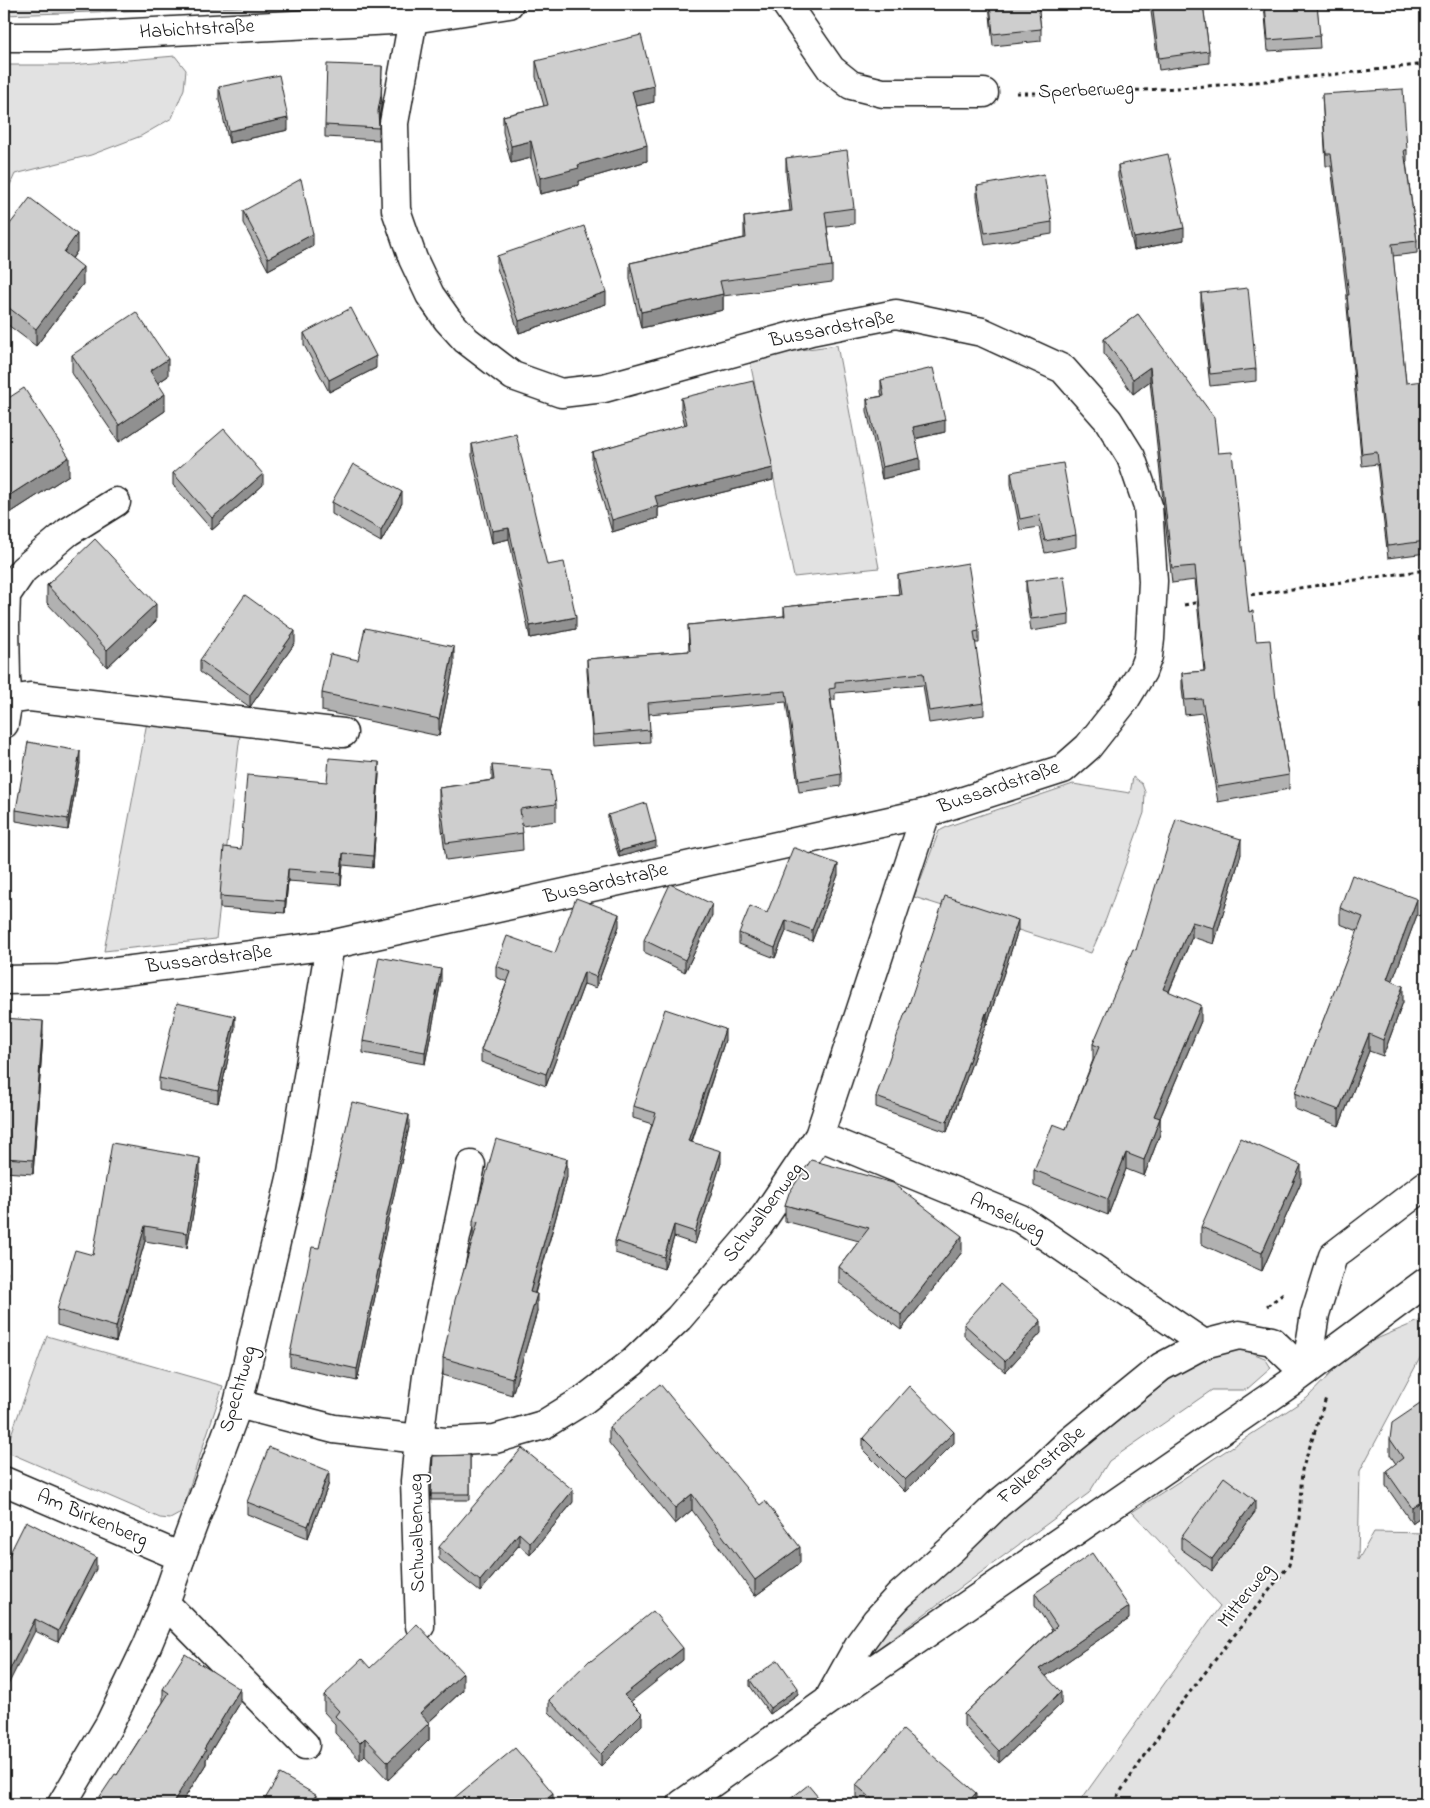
<svg xmlns="http://www.w3.org/2000/svg" width="1430" height="1808" font-family="'Indie Flower',sans-serif">
<rect width="100%" height="100%" fill="#fff"/>
<filter id="ink" filterUnits="userSpaceOnUse"><feTurbulence type="fractalNoise" baseFrequency=".02" numOctaves="2"/><feDisplacementMap in="SourceGraphic" scale="10" xChannelSelector="R" yChannelSelector="G"/><feConvolveMatrix kernelMatrix="1 2 1 2 8 2 1 2 1" color-interpolation-filters="sRGB"/></filter>
<g filter="url(#ink)">
<g fill="#e2e2e2" stroke="#7f7f7f">
<polygon points="4,4 295,4 271,6 4,15"/>
<polygon points="175,56 186,70 184,89 172,118 141,136 91,155 15,174 4,198 4,65 71,65"/>
<polygon points="837,345 879,568 794,577 749,357"/>
<polygon points="147,722 240,735 216,939 104,951"/>
<polygon points="1133,777 1142,784 1145,792 1144,813 1106,919 1091,953 914,897 939,831 949,826 1073,784 1130,793"/>
<polygon points="1426,1318 1426,1340 1420,1358 1360,1471 1358,1560 1374,1532 1426,1533 1426,1804 1078,1804 1220,1606 1132,1512 1307,1398 1355,1348"/>
<polygon points="47,1336 223,1386 181,1513 170,1519 160,1518 5,1451"/>
<polygon points="1234,1346 1265,1358 1271,1368 1246,1390 1212,1390 1109,1461 1089,1493 873,1652 874,1640 962,1548 1170,1379 1208,1351"/>
</g>
<g fill="none" stroke-linecap="round" stroke-linejoin="round">
<defs>
<g id="minor">
<polyline points="786,4 831,69 851,85 883,93 984,93"/>
<polyline points="4,37 54,37 413,19 509,4"/>
<polyline points="8,700 30,697 343,733"/>
<polyline points="4,724 8,700 6,678 5,625 6,595 23,570 68,532 116,502"/>
<polyline points="4,980 60,979 330,945 926,813 1063,769 1088,747 1125,700 1142,672 1148,656 1150,639 1153,581 1148,506 1131,457 1108,420 1063,369 982,332 896,314 811,331 604,388 561,393 513,376 466,340 447,319 430,295 413,259 396,210 394,123 413,19"/>
<polyline points="819,1136 1021,1219 1204,1344"/>
<polyline points="238,1404 334,1429 444,1442 495,1439 543,1425 585,1399 633,1362 679,1318 759,1225 819,1136 926,813"/>
<polyline points="4,1481 181,1557"/>
<polyline points="165,1603 305,1745"/>
<polyline points="420,1626 415,1481 419,1439 427,1376 471,1165"/>
<polyline points="831,1695 860,1643 876,1621 899,1596 953,1548 998,1504 1044,1466 1069,1442 1161,1367 1204,1344 1239,1335 1272,1341 1299,1367 1306,1371 1315,1314 1333,1256 1426,1185"/>
<polyline points="62,1804 109,1725 147,1646 165,1603 181,1557 238,1404 291,1178 330,945"/>
<polyline points="682,1804 828,1701 1289,1384 1426,1282"/>
</g>
</defs>
<use href="#minor" stroke="#1c1c1c" stroke-width="31"/>
<g stroke="#1c1c1c" stroke-width="3" stroke-dasharray="4 4" stroke-linecap="butt">
<path d="M1016,93C1153,94 1290,80 1426,64"/>
<polyline points="1243,596 1426,570"/>
<polyline points="1184,605 1200,602"/>
<polyline points="1267,1306 1286,1292"/>
<polyline points="1112,1804 1176,1710 1289,1565 1299,1518 1302,1470 1326,1398"/>
</g>
<use href="#minor" stroke="#fff" stroke-width="28"/>
</g>
<g fill="#b1b1b1" stroke="#1c1c1c">
<polygon points="989,4 1038,4 1041,29 1041,41 993,46"/>
<polygon points="1150,4 1203,4 1209,51 1209,63 1159,70"/>
<polygon points="1264,4 1317,4 1320,48 1268,51"/>
<polygon points="536,61 654,102 636,106 647,161 579,181 579,185 540,194 531,158 511,163 503,132 503,116 544,106 536,77"/>
<polygon points="382,78 381,107 379,122 379,140 325,137 325,125"/>
<polygon points="219,87 288,130 229,143 219,99"/>
<polygon points="1322,94 1407,150 1407,161 1406,162 1417,241 1417,253 1393,256 1406,383 1426,409 1426,553 1388,558 1377,464 1362,466 1347,307 1347,295 1331,166 1326,166"/>
<polygon points="786,158 854,208 854,224 827,227 832,266 832,282 723,296 723,310 641,328 630,279 630,263 744,238 744,217 790,211 786,173"/>
<polygon points="1118,165 1184,240 1134,250 1118,177"/>
<polygon points="977,186 1052,222 1052,234 985,245 977,197"/>
<polygon points="243,211 313,246 268,270 243,223"/>
<polygon points="4,232 77,251 72,259 83,284 36,346 4,322"/>
<polygon points="497,256 606,304 519,333 497,268"/>
<polygon points="1201,293 1256,369 1256,381 1210,386 1201,305"/>
<polygon points="1138,314 1218,453 1249,612 1256,641 1276,700 1289,775 1289,789 1218,802 1202,713 1185,715 1182,688 1182,673 1204,671 1195,580 1172,583 1150,381 1133,394 1104,354 1104,339"/>
<polygon points="304,333 376,368 329,392 304,345"/>
<polygon points="72,355 168,376 158,383 165,411 119,442 72,373"/>
<polygon points="881,380 945,432 915,439 920,470 882,479 867,411 867,399 882,396 881,392"/>
<polygon points="681,398 773,480 658,508 658,518 612,532 592,464 592,452 685,425 681,410"/>
<polygon points="4,401 69,475 10,513 4,504"/>
<polygon points="472,444 547,565 576,629 530,638 509,539 492,543 472,456"/>
<polygon points="1011,472 1076,535 1076,547 1045,553 1039,527 1020,530 1011,484"/>
<polygon points="173,473 263,485 212,530 173,485"/>
<polygon points="332,502 402,503 381,542 332,514"/>
<polygon points="898,575 979,631 979,643 975,643 984,703 984,715 929,723 923,685 835,693 835,700 831,700 841,774 841,786 799,792 786,702 649,714 650,742 593,746 587,671 587,659 689,651 688,625 784,616 784,607 899,594 898,587"/>
<polygon points="1026,581 1069,614 1069,625 1031,631 1026,593"/>
<polygon points="47,585 156,621 107,667 47,603"/>
<polygon points="295,643 250,707 200,672 200,660"/>
<polygon points="358,660 454,665 439,736 322,711 322,693"/>
<polygon points="80,763 68,830 16,821 16,810"/>
<polygon points="492,765 556,804 556,821 522,826 523,850 446,860 439,805 439,788 492,780"/>
<polygon points="379,774 373,868 343,865 341,885 288,881 285,913 220,908 220,896 241,849 327,782"/>
<polygon points="608,815 656,847 619,857 608,821"/>
<polygon points="1241,854 1214,944 1192,937 1169,992 1201,1021 1160,1118 1160,1134 1144,1176 1126,1169 1108,1215 1034,1186 1034,1170 1066,1129 1093,1060 1093,1044 1136,950"/>
<polygon points="838,875 812,941 786,931 775,958 739,944 739,933 767,913"/>
<polygon points="1340,908 1417,915 1392,982 1403,1002 1383,1056 1369,1051 1339,1126 1295,1109 1295,1093 1358,931 1340,924"/>
<polygon points="712,916 685,972 644,952 644,940"/>
<polygon points="619,926 596,988 584,984 546,1086 481,1062 481,1050 507,982 496,977 496,966 555,953"/>
<polygon points="1018,930 987,1024 986,1024 947,1132 876,1107 876,1097 906,1013"/>
<polygon points="441,981 425,1064 363,1053 363,1041"/>
<polygon points="4,1018 43,1035 33,1174 4,1172"/>
<polygon points="235,1028 218,1103 159,1090 159,1078"/>
<polygon points="725,1040 692,1142 721,1163 695,1244 674,1237 664,1269 615,1253 615,1241 652,1124 633,1118 633,1106"/>
<polygon points="409,1127 379,1261 380,1273 357,1381 290,1366 290,1354 319,1248"/>
<polygon points="200,1173 187,1248 145,1241 116,1342 57,1325 57,1310 93,1255"/>
<polygon points="567,1177 535,1294 537,1312 512,1395 443,1375 443,1358 473,1238 473,1221"/>
<polygon points="1301,1182 1262,1271 1201,1244 1201,1227"/>
<polygon points="785,1205 962,1252 901,1330 839,1283 839,1267 859,1241 785,1221"/>
<polygon points="964,1324 1041,1333 1005,1372 964,1336"/>
<polygon points="1426,1400 1426,1513 1412,1523 1386,1486 1386,1471 1396,1464 1390,1455 1390,1439"/>
<polygon points="609,1427 800,1563 755,1596 692,1510 675,1524 609,1443"/>
<polygon points="863,1438 954,1443 905,1492 863,1450"/>
<polygon points="470,1455 470,1500 431,1500 433,1456"/>
<polygon points="329,1483 308,1538 247,1514 247,1502"/>
<polygon points="573,1502 530,1555 519,1545 480,1592 439,1559 439,1547"/>
<polygon points="1255,1512 1212,1571 1181,1549 1181,1537"/>
<polygon points="4,1565 96,1569 58,1642 35,1631"/>
<polygon points="1035,1593 1129,1619 1046,1676 1061,1704 999,1763 964,1726 964,1714 1052,1630 1035,1605"/>
<polygon points="683,1660 630,1701 642,1725 601,1766 549,1712 549,1700 591,1661"/>
<polygon points="370,1668 463,1690 429,1722 429,1740 388,1780 365,1755 360,1760 335,1733 335,1724 324,1712 324,1695"/>
<polygon points="750,1680 798,1694 770,1714 750,1686"/>
<polygon points="163,1689 240,1703 206,1759 206,1764 181,1804 95,1804 117,1775 163,1702"/>
<polygon points="856,1785 976,1804 864,1804 856,1797"/>
</g>
<g fill="#909090" stroke="#1c1c1c">
<polygon points="382,66 381,107 378,123 378,111"/>
<polygon points="654,86 654,102 632,107 632,91"/>
<polygon points="288,118 288,130 229,143 229,131"/>
<polygon points="531,141 531,158 511,163 511,146"/>
<polygon points="647,145 647,161 579,181 579,185 540,194 540,178 578,165"/>
<polygon points="1184,228 1184,240 1134,250 1134,238"/>
<polygon points="77,234 77,251 64,270 64,252"/>
<polygon points="313,234 313,246 268,270 268,258"/>
<polygon points="83,267 83,284 36,346 36,329"/>
<polygon points="606,292 606,304 519,333 519,321"/>
<polygon points="723,294 723,310 641,328 641,312"/>
<polygon points="376,356 376,368 329,392 329,380"/>
<polygon points="168,359 168,376 150,388 150,371"/>
<polygon points="1150,367 1150,381 1133,394 1133,379"/>
<polygon points="165,394 165,411 119,442 119,425"/>
<polygon points="945,420 945,432 913,439 913,427"/>
<polygon points="69,457 69,475 10,513 10,495"/>
<polygon points="920,458 920,470 882,479 882,467"/>
<polygon points="773,468 773,480 658,508 658,518 612,532 612,520 655,496"/>
<polygon points="263,474 263,485 212,530 212,518"/>
<polygon points="402,492 402,503 381,542 381,530"/>
<polygon points="509,528 509,539 492,543 492,531"/>
<polygon points="156,604 156,621 107,667 107,650"/>
<polygon points="576,617 576,629 530,638 530,626"/>
<polygon points="295,631 295,643 250,707 250,695"/>
<polygon points="454,647 454,665 439,736 439,719"/>
<polygon points="80,751 80,763 68,830 68,819"/>
<polygon points="379,762 379,774 373,868 373,856"/>
<polygon points="1241,839 1241,854 1214,944 1214,928"/>
<polygon points="656,841 656,847 619,857 619,851"/>
<polygon points="343,853 343,865 341,885 341,873"/>
<polygon points="838,864 838,875 812,941 812,930"/>
<polygon points="288,869 288,881 285,913 285,901"/>
<polygon points="1417,899 1417,915 1387,996 1387,979"/>
<polygon points="712,904 712,916 685,972 685,960"/>
<polygon points="619,914 619,926 596,988 596,977"/>
<polygon points="786,920 786,931 775,958 775,948"/>
<polygon points="1018,920 1018,930 987,1024 987,1014"/>
<polygon points="1192,922 1192,937 1163,1005 1163,989"/>
<polygon points="441,969 441,981 425,1064 425,1052"/>
<polygon points="584,972 584,984 546,1086 546,1074"/>
<polygon points="1403,986 1403,1002 1383,1056 1383,1040"/>
<polygon points="1201,1005 1201,1021 1154,1132 1154,1116"/>
<polygon points="986,1013 986,1024 947,1132 947,1122"/>
<polygon points="235,1016 235,1028 218,1103 218,1091"/>
<polygon points="43,1021 43,1035 33,1174 33,1160"/>
<polygon points="725,1029 725,1040 688,1152 688,1141"/>
<polygon points="1369,1034 1369,1051 1339,1126 1339,1110"/>
<polygon points="409,1115 409,1127 377,1272 377,1260"/>
<polygon points="1160,1118 1160,1134 1144,1176 1144,1160"/>
<polygon points="721,1151 721,1163 695,1244 695,1232"/>
<polygon points="1126,1153 1126,1169 1108,1215 1108,1199"/>
<polygon points="200,1158 200,1173 187,1248 187,1233"/>
<polygon points="567,1159 567,1177 530,1310 530,1292"/>
<polygon points="1301,1165 1301,1182 1262,1271 1262,1253"/>
<polygon points="674,1225 674,1237 664,1269 664,1257"/>
<polygon points="145,1226 145,1241 116,1342 116,1327"/>
<polygon points="962,1236 962,1252 901,1330 901,1315"/>
<polygon points="380,1261 380,1273 357,1381 357,1369"/>
<polygon points="7,1272 7,1283 4,1305 4,1293"/>
<polygon points="537,1294 537,1312 512,1395 512,1378"/>
<polygon points="1041,1321 1041,1333 1005,1372 1005,1361"/>
<polygon points="954,1432 954,1443 905,1492 905,1480"/>
<polygon points="329,1471 329,1483 308,1538 308,1526"/>
<polygon points="573,1490 573,1502 530,1555 530,1543"/>
<polygon points="692,1494 692,1510 675,1524 675,1508"/>
<polygon points="1426,1498 1426,1513 1412,1523 1412,1508"/>
<polygon points="1255,1500 1255,1512 1212,1571 1212,1559"/>
<polygon points="519,1533 519,1545 480,1592 480,1581"/>
<polygon points="800,1547 800,1563 755,1596 755,1580"/>
<polygon points="96,1557 96,1569 58,1642 58,1631"/>
<polygon points="1129,1607 1129,1619 1039,1681 1039,1669"/>
<polygon points="35,1619 35,1631 4,1693 4,1681"/>
<polygon points="683,1648 683,1660 624,1707 624,1695"/>
<polygon points="463,1673 463,1690 420,1730 420,1713"/>
<polygon points="798,1688 798,1694 770,1714 770,1708"/>
<polygon points="240,1689 240,1703 206,1759 206,1764 181,1804 172,1804 204,1749"/>
<polygon points="1061,1692 1061,1704 999,1763 999,1751"/>
<polygon points="642,1713 642,1725 601,1766 601,1754"/>
<polygon points="429,1723 429,1740 388,1780 388,1762"/>
<polygon points="365,1738 365,1755 360,1760 360,1743"/>
<polygon points="553,1793 553,1804 539,1804"/>
<polygon points="976,1793 976,1804 966,1804"/>
<polygon points="316,1795 316,1804 310,1804"/>
</g>
<g fill="#cecece" stroke="#1c1c1c">
<polygon points="990,4 1038,4 1041,29 993,34"/>
<polygon points="1152,4 1203,4 1209,51 1159,58"/>
<polygon points="1265,4 1317,4 1320,36 1268,40"/>
<polygon points="641,35 654,86 632,91 647,145 578,165 579,168 540,178 531,141 511,146 503,116 548,105 536,61"/>
<polygon points="327,64 382,66 381,95 378,111 379,128 325,125"/>
<polygon points="279,75 288,118 229,131 219,87"/>
<polygon points="1403,89 1407,150 1404,150 1417,241 1392,244 1406,383 1424,381 1426,409 1426,541 1388,546 1377,452 1362,454 1347,295 1349,295 1331,154 1326,154 1322,94"/>
<polygon points="847,150 854,208 825,212 832,266 720,281 723,294 641,312 630,263 746,238 744,217 792,211 786,158"/>
<polygon points="1168,154 1184,228 1134,238 1118,165"/>
<polygon points="1044,174 1052,222 985,233 977,186"/>
<polygon points="301,179 313,234 268,258 243,211"/>
<polygon points="30,198 77,234 64,252 83,267 36,329 4,304 4,232"/>
<polygon points="584,226 606,292 519,321 497,256"/>
<polygon points="1248,288 1256,369 1210,374 1201,293"/>
<polygon points="351,308 376,356 329,380 304,333"/>
<polygon points="136,312 168,359 150,371 165,394 119,425 72,355"/>
<polygon points="1138,314 1214,417 1218,453 1232,452 1249,612 1253,611 1256,641 1270,640 1276,700 1289,775 1218,787 1202,699 1185,700 1182,673 1205,671 1195,566 1172,568 1150,367 1133,379 1104,339"/>
<polygon points="933,368 945,420 913,427 920,458 882,467 867,399 884,396 881,380"/>
<polygon points="753,381 773,468 655,496 658,506 612,520 592,452 687,424 681,398"/>
<polygon points="24,388 69,457 10,495 4,486 4,401"/>
<polygon points="224,429 263,474 212,518 173,473"/>
<polygon points="516,434 547,565 564,562 576,617 530,626 509,528 492,531 472,444"/>
<polygon points="1063,463 1076,535 1045,541 1039,515 1020,519 1011,472"/>
<polygon points="353,464 402,492 381,530 332,502"/>
<polygon points="95,539 156,604 107,650 47,585"/>
<polygon points="968,563 979,631 974,632 984,703 929,711 923,673 835,682 835,688 829,689 841,774 799,781 786,691 648,703 650,730 593,735 587,659 690,651 688,625 785,616 784,607 901,594 898,575"/>
<polygon points="1064,576 1069,614 1031,619 1026,581"/>
<polygon points="245,595 295,631 250,695 200,660"/>
<polygon points="365,628 454,647 439,719 322,693 330,654 358,660"/>
<polygon points="28,742 80,751 68,819 16,810"/>
<polygon points="329,758 379,762 373,856 343,853 341,873 288,869 285,901 220,896 224,847 241,849 247,775 327,782"/>
<polygon points="492,765 552,770 556,804 520,809 523,833 446,843 439,788 494,780"/>
<polygon points="646,803 656,841 619,851 608,815"/>
<polygon points="1176,819 1241,839 1214,928 1192,922 1163,989 1201,1005 1154,1116 1160,1118 1144,1160 1126,1153 1108,1199 1034,1170 1053,1124 1066,1129 1099,1047 1093,1044 1133,949 1136,950"/>
<polygon points="793,848 795,848 838,864 812,930 786,920 775,948 739,933 750,906 767,913"/>
<polygon points="1352,875 1417,899 1387,979 1403,986 1383,1040 1369,1034 1339,1110 1295,1093 1363,917 1340,908"/>
<polygon points="670,884 712,904 685,960 644,940"/>
<polygon points="945,896 1018,920 987,1014 986,1013 947,1122 876,1097 905,1013 906,1013"/>
<polygon points="576,898 619,914 596,977 584,972 546,1074 481,1050 511,972 496,966 507,936 555,953"/>
<polygon points="379,957 441,969 425,1052 363,1041"/>
<polygon points="177,1003 235,1016 218,1091 159,1078"/>
<polygon points="665,1009 725,1029 688,1141 721,1151 695,1232 674,1225 664,1257 615,1241 656,1113 633,1106"/>
<polygon points="4,1018 43,1021 33,1160 4,1158"/>
<polygon points="352,1102 409,1115 377,1260 380,1261 357,1369 290,1354 312,1247 319,1248"/>
<polygon points="1240,1138 1301,1165 1262,1253 1201,1227"/>
<polygon points="496,1139 567,1159 530,1292 537,1294 512,1378 443,1358 455,1300 478,1222 473,1221"/>
<polygon points="112,1143 200,1158 187,1233 145,1226 116,1327 57,1310 75,1250 93,1255"/>
<polygon points="811,1160 893,1183 962,1236 901,1315 839,1267 869,1228 785,1205 789,1193"/>
<polygon points="4,1271 7,1272 4,1293"/>
<polygon points="1000,1284 1041,1321 1005,1361 964,1324"/>
<polygon points="660,1384 760,1505 765,1501 800,1547 755,1580 692,1494 675,1508 609,1427"/>
<polygon points="909,1386 954,1432 905,1480 863,1438"/>
<polygon points="1426,1400 1426,1498 1412,1508 1386,1471 1403,1458 1390,1439 1392,1423"/>
<polygon points="269,1447 329,1471 308,1526 247,1502"/>
<polygon points="522,1448 573,1490 530,1543 519,1533 480,1581 439,1547"/>
<polygon points="470,1455 470,1494 431,1494 433,1456"/>
<polygon points="1224,1477 1255,1500 1212,1559 1181,1537"/>
<polygon points="26,1521 96,1557 58,1631 35,1619 4,1681 4,1565"/>
<polygon points="1092,1553 1129,1607 1039,1669 1061,1692 999,1751 964,1714 1057,1626 1035,1593"/>
<polygon points="653,1611 683,1648 624,1695 642,1713 601,1754 549,1700 590,1660 591,1661"/>
<polygon points="417,1624 463,1673 420,1713 429,1723 388,1762 365,1738 360,1743 335,1716 339,1711 324,1695 362,1659 370,1668"/>
<polygon points="185,1654 240,1689 204,1749 206,1750 172,1804 95,1804 115,1774 117,1775 169,1693 163,1689"/>
<polygon points="778,1660 798,1688 770,1708 750,1680"/>
<polygon points="903,1730 976,1793 966,1804 878,1804 856,1785"/>
<polygon points="515,1748 553,1793 539,1804 447,1804"/>
<polygon points="280,1774 316,1795 310,1804 262,1804"/>
<polygon points="808,1785 824,1804 784,1804"/>
</g>
</g>
<g text-anchor="middle" dominant-baseline="central" stroke-width="4" stroke-linejoin="round" paint-order="stroke">
<g font-size="20" fill="#1c1c1c" stroke="#fff">
<text transform="translate(197 30) rotate(-3)">Habichtstraße</text>
<text transform="translate(1086 91) rotate(-2)">Sperberweg</text>
<text transform="translate(832 330) rotate(-11)">Bussardstraße</text>
<text transform="translate(999 788) rotate(-19)">Bussardstraße</text>
<text transform="translate(606 884) rotate(-13)">Bussardstraße</text>
<text transform="translate(209 960) rotate(-7)">Bussardstraße</text>
<text transform="translate(764 1213) rotate(-53)">Schwalbenweg</text>
<text transform="translate(1007 1217) rotate(26)">Amselweg</text>
<text transform="translate(239 1389) rotate(-74)">Spechtweg</text>
<text transform="translate(1042 1466) rotate(-41)">Falkenstraße</text>
<text transform="translate(92 1519) rotate(23)">Am Birkenberg</text>
<text transform="translate(418 1533) rotate(-91)">Schwalbenweg</text>
<text transform="translate(1246 1596) rotate(-52)">Mitterweg</text>
</g>
</g>
<rect width="1430" height="1808" fill="none" stroke="#fff" stroke-width="20"/>
<rect x="10" y="10" width="1410" height="1788" fill="none" stroke="#1c1c1c" stroke-width="2" filter="url(#ink)"/>
</svg>
